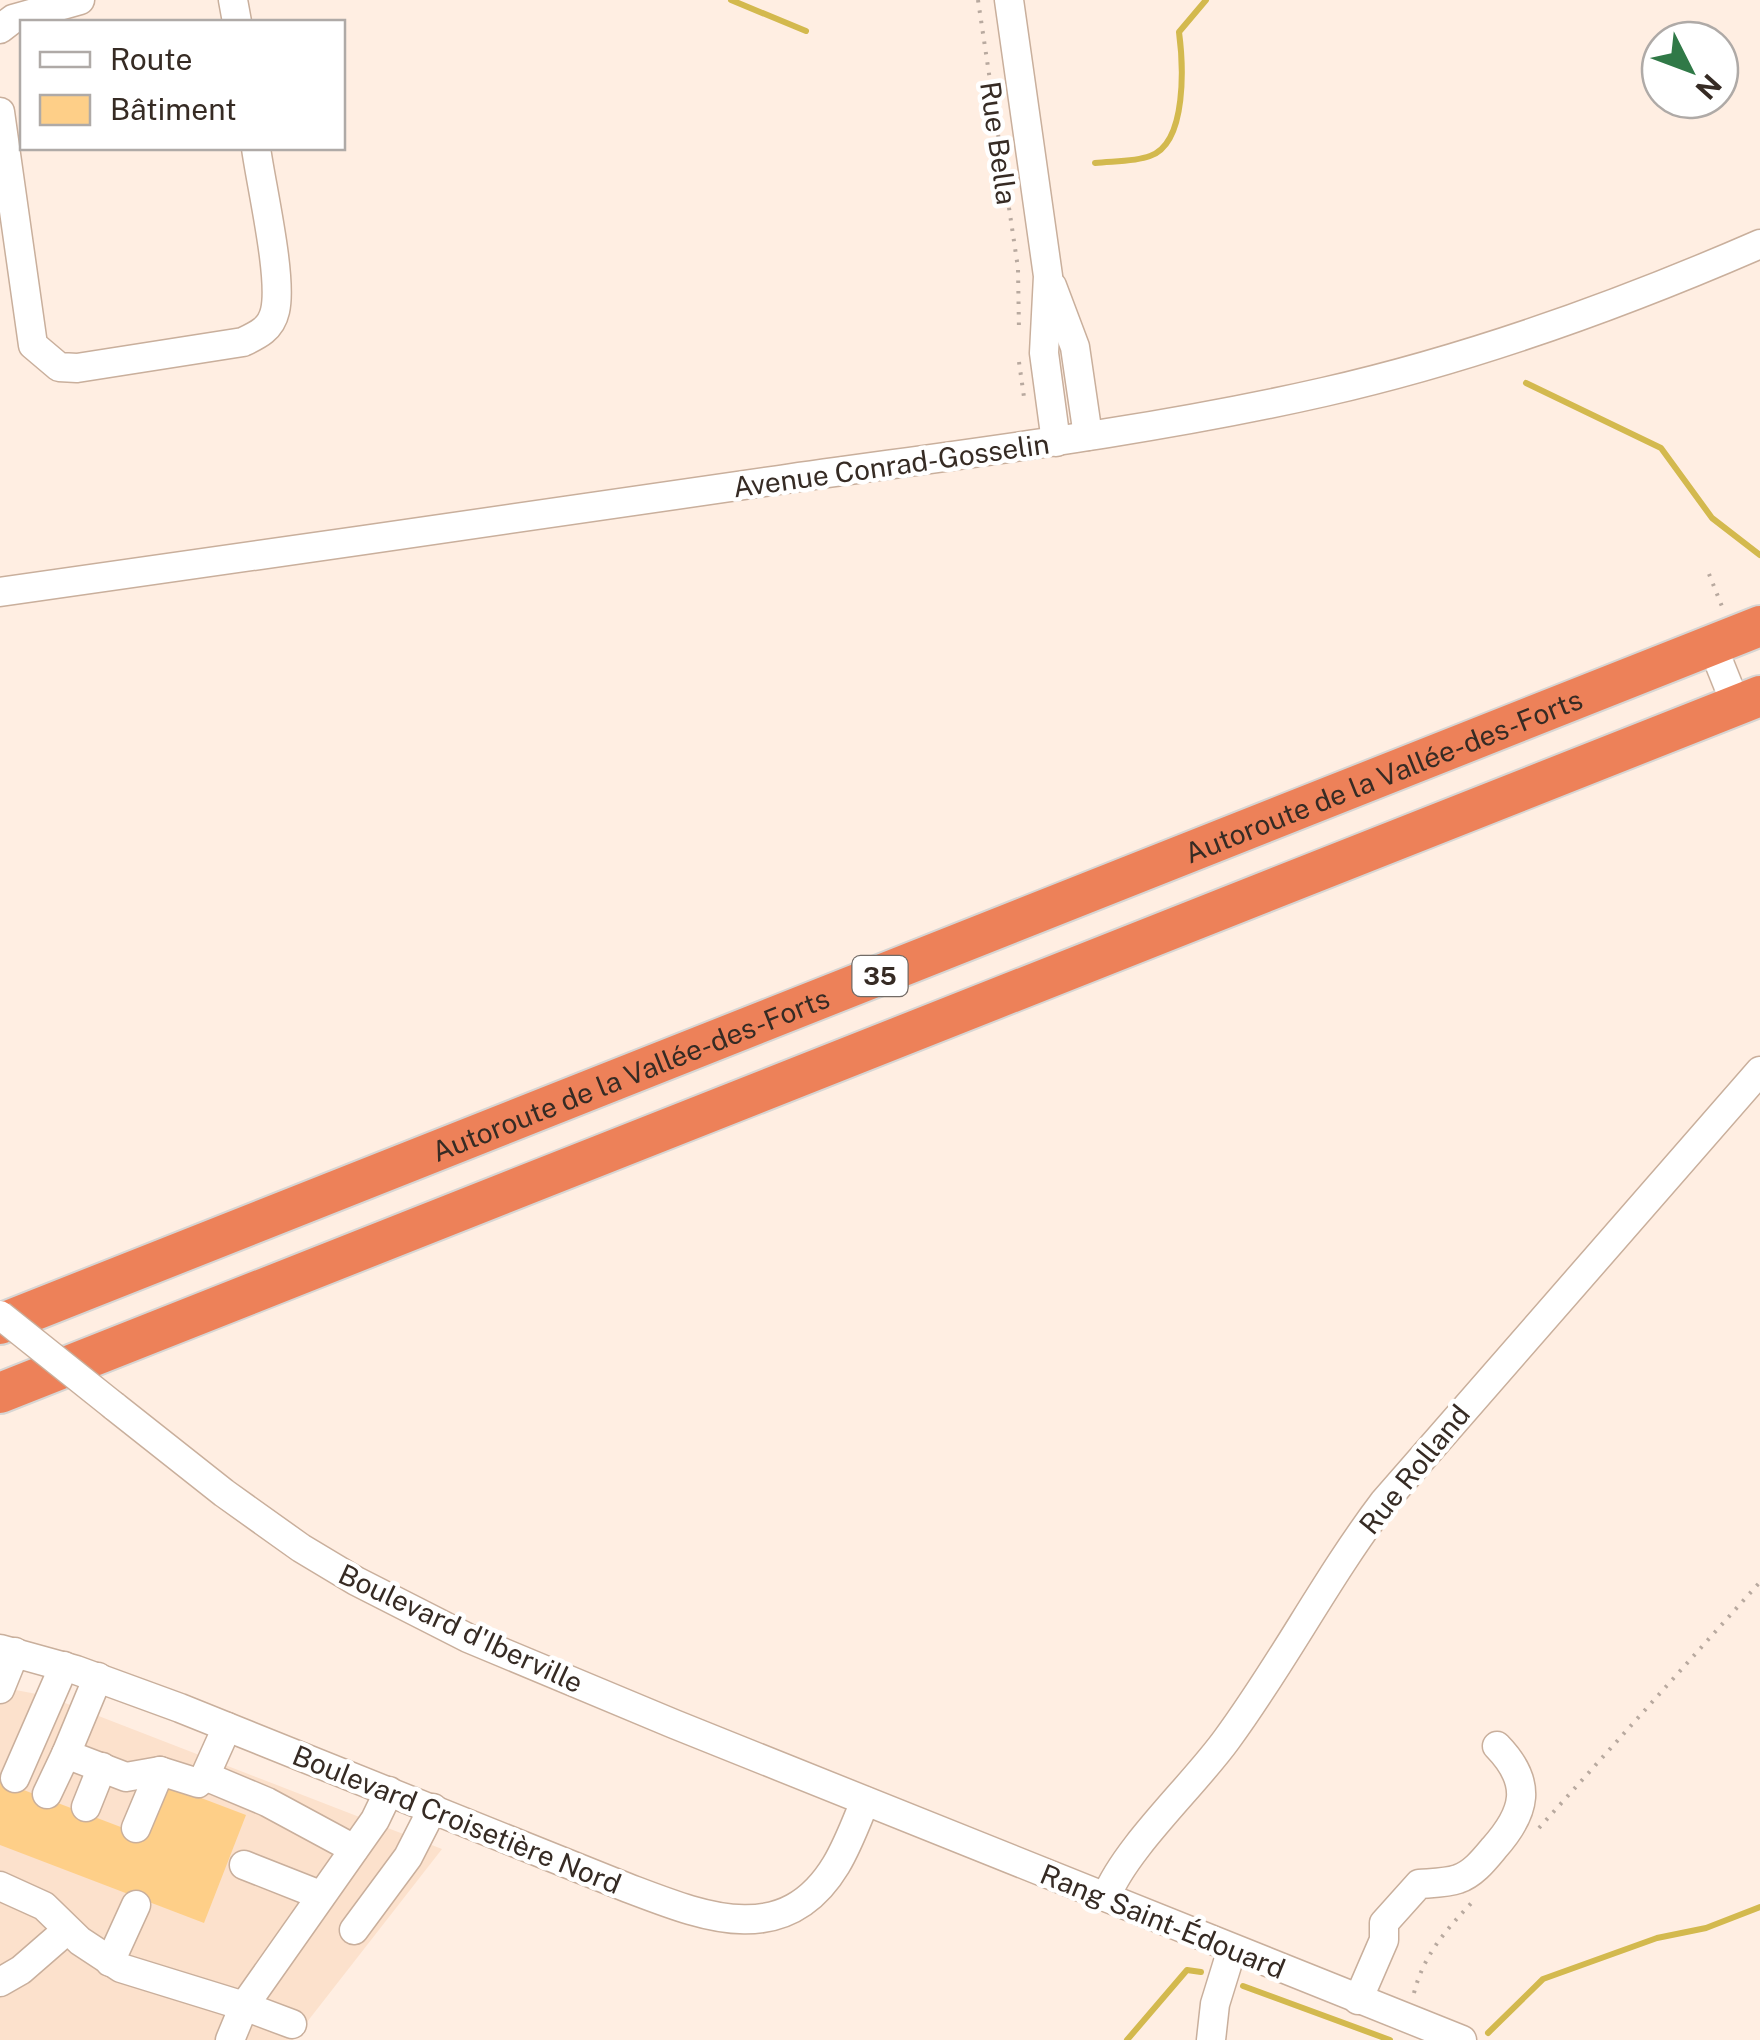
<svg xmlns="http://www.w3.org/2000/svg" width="1760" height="2040" font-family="'Public Sans',sans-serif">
<rect width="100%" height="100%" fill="#ffeee2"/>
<polygon fill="#fce1cc" points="0,1687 47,1696 442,1849 293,2040 0,2040"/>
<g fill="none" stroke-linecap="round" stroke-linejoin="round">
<g stroke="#d3b94e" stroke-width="6">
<polyline points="731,0 806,31"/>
<path d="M1095,163C1112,161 1134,162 1150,156C1188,143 1183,62 1179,32L1206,0"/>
<polyline points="1526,383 1661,448 1712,518 1760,555"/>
<polyline points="1243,1986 1390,2040"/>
<polyline points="1488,2033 1543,1979 1657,1938 1706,1928 1760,1907"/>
<polyline points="1127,2040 1187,1970 1201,1972"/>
</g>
</g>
<polygon fill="#fecf88" points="0,1781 147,1837 167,1785 246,1815 204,1923 0,1845"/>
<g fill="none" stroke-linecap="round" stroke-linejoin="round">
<defs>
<g id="minor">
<polyline points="233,0 237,22"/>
<polyline points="1009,0 1048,276 1044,353 1056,442"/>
<polyline points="0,29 13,19 80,0"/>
<path d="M0,112L33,345L59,367L77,368L243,342C258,335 271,329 275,311C283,278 261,185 256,148"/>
<polyline points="1052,286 1075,347 1088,436"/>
<path d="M0,592C260,555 519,518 779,480C961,454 1144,433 1324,392C1473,358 1620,305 1760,244"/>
<polyline points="1712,645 1736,705"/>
<polyline points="114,1406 224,1493 301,1548 356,1581 468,1638 674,1724 1462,2040"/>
<path d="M0,1649L76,1670L180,1708L628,1888C702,1916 784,1951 836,1865C848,1845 856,1823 865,1801"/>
<polyline points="98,1677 66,1754 126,1777 160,1771 198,1783 205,1776 227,1727"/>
<polyline points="0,1689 15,1652"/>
<polyline points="205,1776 267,1802 354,1849"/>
<polyline points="15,1778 64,1666"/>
<polyline points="47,1794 66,1754"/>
<polyline points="86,1807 102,1767"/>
<polyline points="136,1828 160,1771"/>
<polyline points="244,1865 320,1895"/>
<polyline points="0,1886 44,1906 80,1941 121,1968 244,2006 375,1820 389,1791"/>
<path d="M1106,1897C1126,1847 1194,1785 1227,1739C1283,1663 1327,1577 1384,1502L1760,1071"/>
<polyline points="354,1930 408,1857 433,1808"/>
<polyline points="110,1962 136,1905"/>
<polyline points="0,1982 21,1970 67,1930"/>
<path d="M1358,2000L1384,1940V1923L1419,1884C1431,1883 1447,1883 1458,1879C1473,1874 1484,1860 1494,1848C1526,1812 1533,1783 1497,1746"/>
<polyline points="230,2040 244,2006 292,2024"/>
<polyline points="1211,2040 1215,2004 1232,1949"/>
</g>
<g id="highway">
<path id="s1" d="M0,1324L1760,626"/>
<polyline points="0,1393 1760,696"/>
</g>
</defs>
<use href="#minor" stroke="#c9af9c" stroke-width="31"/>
<use href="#highway" stroke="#d7d5d3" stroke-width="44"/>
<g stroke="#b8a99f" stroke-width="4" stroke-dasharray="2.5 8" stroke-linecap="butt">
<polyline points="978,0 1018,268 1019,332"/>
<polyline points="1019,362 1024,397"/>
<polyline points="1709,574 1723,609"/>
<polyline points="1539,1828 1760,1582"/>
<path d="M1414,1993C1424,1953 1448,1928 1476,1898"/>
</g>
<use href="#minor" stroke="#fff" stroke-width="28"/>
<use href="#highway" stroke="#ed8159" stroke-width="40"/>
<defs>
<polyline id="minor-bridge" points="0,1315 114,1406"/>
</defs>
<use href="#minor-bridge" stroke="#c9af9c" stroke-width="31" stroke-linecap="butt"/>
<use href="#minor-bridge" stroke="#fff" stroke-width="28"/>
</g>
<g text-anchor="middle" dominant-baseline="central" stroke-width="9" stroke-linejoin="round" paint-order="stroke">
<rect fill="#fff" stroke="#726b66" stroke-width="2.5" x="852.5" y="956" width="55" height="40" rx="8"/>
<g font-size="25" font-weight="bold" fill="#362b24">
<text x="880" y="976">35</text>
</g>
<g font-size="28" fill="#362b24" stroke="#fff">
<text transform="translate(999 143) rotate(82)">Rue Bella</text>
<text transform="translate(891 465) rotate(-8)">Avenue Conrad-Gosselin</text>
<text stroke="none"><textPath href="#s1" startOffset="1488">Autoroute de la Vallée-des-Forts</textPath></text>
<text stroke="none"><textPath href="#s1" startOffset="678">Autoroute de la Vallée-des-Forts</textPath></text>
<text transform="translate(1414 1469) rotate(-51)">Rue Rolland</text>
<text transform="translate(461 1628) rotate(25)">Boulevard d'Iberville</text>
<text transform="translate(457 1819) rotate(22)">Boulevard Croisetière Nord</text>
<text transform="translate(1163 1921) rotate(22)">Rang Saint-Édouard</text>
</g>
</g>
<rect x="20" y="20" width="325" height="130" fill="#ffffff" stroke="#afaaa7" stroke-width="2.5"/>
<rect x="40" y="52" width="50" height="15" fill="#ffffff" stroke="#afaaa7" stroke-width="2.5"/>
<text x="110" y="70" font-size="30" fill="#362b24">Route</text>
<rect x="40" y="95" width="50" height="30" fill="#fecf88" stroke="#afaaa7" stroke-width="2.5"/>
<text x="110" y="120" font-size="30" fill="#362b24">Bâtiment</text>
<g transform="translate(1690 70) rotate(132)"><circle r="48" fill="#ffffff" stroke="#afaaa7" stroke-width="2.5"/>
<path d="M0-8L18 38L0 25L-18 38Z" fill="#307947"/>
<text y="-15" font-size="28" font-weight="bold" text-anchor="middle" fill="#362b24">N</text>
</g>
</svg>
